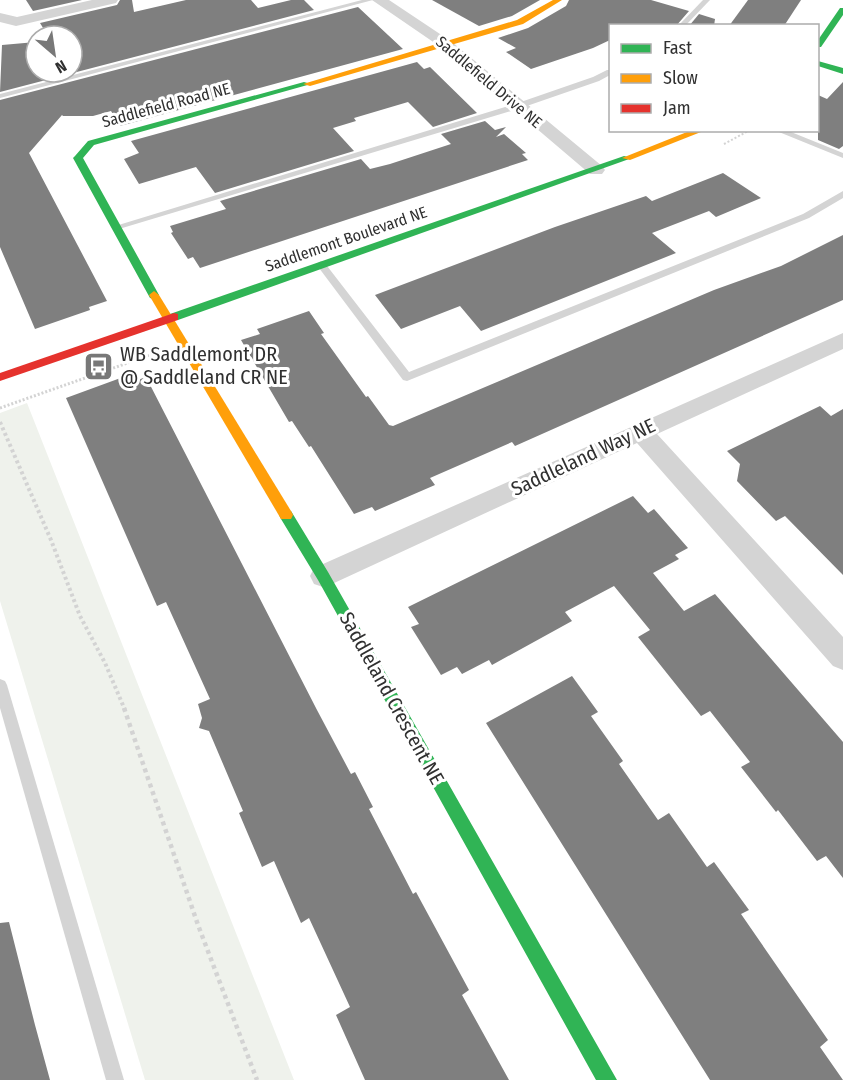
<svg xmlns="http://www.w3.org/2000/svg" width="843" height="1080" font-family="'Fira Sans Condensed',sans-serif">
<rect width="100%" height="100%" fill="#fff"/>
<polygon fill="#eff2ec" points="27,403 294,1080 145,1080 0,601 0,413"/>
<g fill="#7f7f7f">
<polygon points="26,0 82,0 33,11"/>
<polygon points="120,0 132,0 134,12 186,0 251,0 258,8 291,0 304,0 314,10 0,92 2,45 36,42 36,72 72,72 72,36 48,36 40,23 117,5"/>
<polygon points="432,0 540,0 512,16 479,26"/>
<polygon points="569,0 651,0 689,11 676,26 610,26 610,40 593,48 531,69 506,52 516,48 498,38 528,28 566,6"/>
<polygon points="748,0 801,0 784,26 729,26"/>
<polygon points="358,7 403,49 120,126 111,111 93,116 63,116 62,115 29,153 107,301 89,307 90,310 35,329 0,247 0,100"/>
<polygon points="699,14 715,19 714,26 689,26"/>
<polygon points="417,62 424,69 430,67 477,113 433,127 408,102 354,118 356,121 333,128 354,151 215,193 196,167 139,184 124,159 139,153 131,141"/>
<polygon points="843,82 843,146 839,149 818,140 818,95 827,99"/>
<polygon points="485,121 495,130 506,127 496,137 504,134 526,153 522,154 528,160 200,268 193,257 188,259 171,233 173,232 170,226 226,209 220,201 361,159 370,169 390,164 451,144 441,134"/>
<polygon points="723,173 761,198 716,217 709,211 652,233 676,253 481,331 460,306 401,329 375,295 555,227 646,196 652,201"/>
<polygon points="843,235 843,300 515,446 512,442 430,478 435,485 375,511 372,507 354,514 311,446 309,447 292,421 289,422 241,340 260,334 257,329 309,311 324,333 321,334 366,397 368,396 389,425 393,426 714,290 781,266"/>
<polygon points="126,376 129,383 146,377 317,710 351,774 355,772 373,807 369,809 413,894 416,892 469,990 462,995 509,1080 365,1080 336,1015 350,1007 309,918 301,923 274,861 262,867 239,813 243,811 209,731 199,728 202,718 198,704 210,699 166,602 157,606 66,398"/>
<polygon points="820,406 831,416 843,409 843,575 785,516 776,521 737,481 740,464 727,451"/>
<polygon points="633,496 648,513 654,509 688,548 675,555 679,559 653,573 684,611 715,594 843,742 843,878 826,856 817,861 778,810 776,812 741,767 750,762 710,711 701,716 638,637 650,630 614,586 565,612 572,621 492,665 489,660 462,674 457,667 441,675 411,627 419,624 408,607"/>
<polygon points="572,676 598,712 591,716 623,761 619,764 658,820 669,813 707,867 714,862 749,910 741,914 828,1040 820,1047 843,1080 710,1080 486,723"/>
<polygon points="9,922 35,1025 50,1080 0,1080 0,923"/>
</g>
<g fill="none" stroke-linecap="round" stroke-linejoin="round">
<polyline stroke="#d3d3d3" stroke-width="2" stroke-dasharray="2 2" stroke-linecap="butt" points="724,144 750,130"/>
<polyline stroke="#d3d3d3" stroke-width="3" stroke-dasharray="2 2" stroke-linecap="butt" points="0,408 153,354"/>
<polyline stroke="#d3d3d3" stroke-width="4" stroke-dasharray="3 3" stroke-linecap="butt" points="0,422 51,540 80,616 105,663 125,710"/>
<polyline stroke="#d3d3d3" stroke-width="4.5" stroke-dasharray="4 4" stroke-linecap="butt" points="124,708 198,925 257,1080"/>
<g fill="#d4d4d4" fill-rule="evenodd">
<polygon points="362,0 373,0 0,98 0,94"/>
<polygon points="703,0 710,0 685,26 678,26"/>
<polygon points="607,70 610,70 610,75 599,81 521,108 119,229 113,229 112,227 515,104 593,77"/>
<polygon points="774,130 786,130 843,153 843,158"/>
<polygon points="843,191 843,198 809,218 407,381 403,380 316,264 321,261 324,262 409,372 803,214"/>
<polygon points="0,679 5,681 7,685 124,1080 106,1080 0,708"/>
</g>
<g fill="#d4d4d4" fill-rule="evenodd">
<polygon points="92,0 118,0 116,3 16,26 0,22 0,13 17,17"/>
<polygon points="372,0 389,0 452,42 602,166 605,170 602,174 590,174 442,48"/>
<polygon points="843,333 843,349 657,434 843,637 843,670 833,666 637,443 332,584 323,587 314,584 310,576 314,568"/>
</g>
<g fill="#30b455" fill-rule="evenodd">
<polygon points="840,8 843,8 843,15 821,47 818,47 818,40"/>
<polygon points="818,61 843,68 843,74 818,66"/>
<polygon points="304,82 311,84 94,145 83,158 159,295 154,299 150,298 73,158 75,156 88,141"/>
<polygon points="624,156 632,158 178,320 170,320 168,317 170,314"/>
<polygon points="286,510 291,511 328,572 617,1080 596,1080 318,580 281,519 279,515 281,511"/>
</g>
<g fill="#ff9f0a" fill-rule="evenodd">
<polygon points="553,0 562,0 523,24 310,86 303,84 517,20"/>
<polygon points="692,130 706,130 630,160 622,158"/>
<polygon points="154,291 159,295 291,511 293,515 291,519 281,519 149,295"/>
</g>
<polygon fill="#e5322d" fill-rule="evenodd" points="174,313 178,314 178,320 0,381 0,373"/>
</g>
<defs>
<symbol id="bus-square" viewBox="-11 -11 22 22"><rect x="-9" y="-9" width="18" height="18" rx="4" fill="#787878" stroke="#fff"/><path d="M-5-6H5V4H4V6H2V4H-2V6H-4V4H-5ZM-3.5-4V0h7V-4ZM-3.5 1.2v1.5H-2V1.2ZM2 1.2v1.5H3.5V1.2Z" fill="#fff"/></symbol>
</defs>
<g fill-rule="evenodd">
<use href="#bus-square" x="82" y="350" width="33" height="33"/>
</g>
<g text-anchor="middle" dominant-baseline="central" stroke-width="6" stroke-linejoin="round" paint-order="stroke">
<g font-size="16" fill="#303030" stroke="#fff">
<text transform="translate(489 82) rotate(40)">Saddlefield Drive NE</text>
<text transform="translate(166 105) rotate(-15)">Saddlefield Road NE</text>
<text transform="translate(346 239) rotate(-19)">Saddlemont Boulevard NE</text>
</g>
<g font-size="20" fill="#303030" stroke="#fff" text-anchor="start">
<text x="120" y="354">WB Saddlemont DR<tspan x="120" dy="23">@ Saddleland CR NE</tspan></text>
</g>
<g font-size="20" fill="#303030" stroke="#fff">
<text transform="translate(583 457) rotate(-25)">Saddleland Way NE</text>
<text transform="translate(392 698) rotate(61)">Saddleland Crescent NE</text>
</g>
</g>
<rect x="609" y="24" width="210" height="108" fill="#ffffff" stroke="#acacac" stroke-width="1.5"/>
<rect x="621" y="44" width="30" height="9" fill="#30b455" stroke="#acacac" stroke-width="1.5"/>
<text x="663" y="54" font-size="18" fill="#303030">Fast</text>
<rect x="621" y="74" width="30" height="9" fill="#ff9f0a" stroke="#acacac" stroke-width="1.5"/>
<text x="663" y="84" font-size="18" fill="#303030">Slow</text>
<rect x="621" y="104" width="30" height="9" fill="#e5322d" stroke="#acacac" stroke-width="1.5"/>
<text x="663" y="114" font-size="18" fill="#303030">Jam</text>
<g transform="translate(54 54) rotate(151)"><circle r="28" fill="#ffffff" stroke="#acacac" stroke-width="1.5"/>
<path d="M0-4.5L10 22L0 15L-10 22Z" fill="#787878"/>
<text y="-9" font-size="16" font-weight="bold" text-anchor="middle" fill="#303030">N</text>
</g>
</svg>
